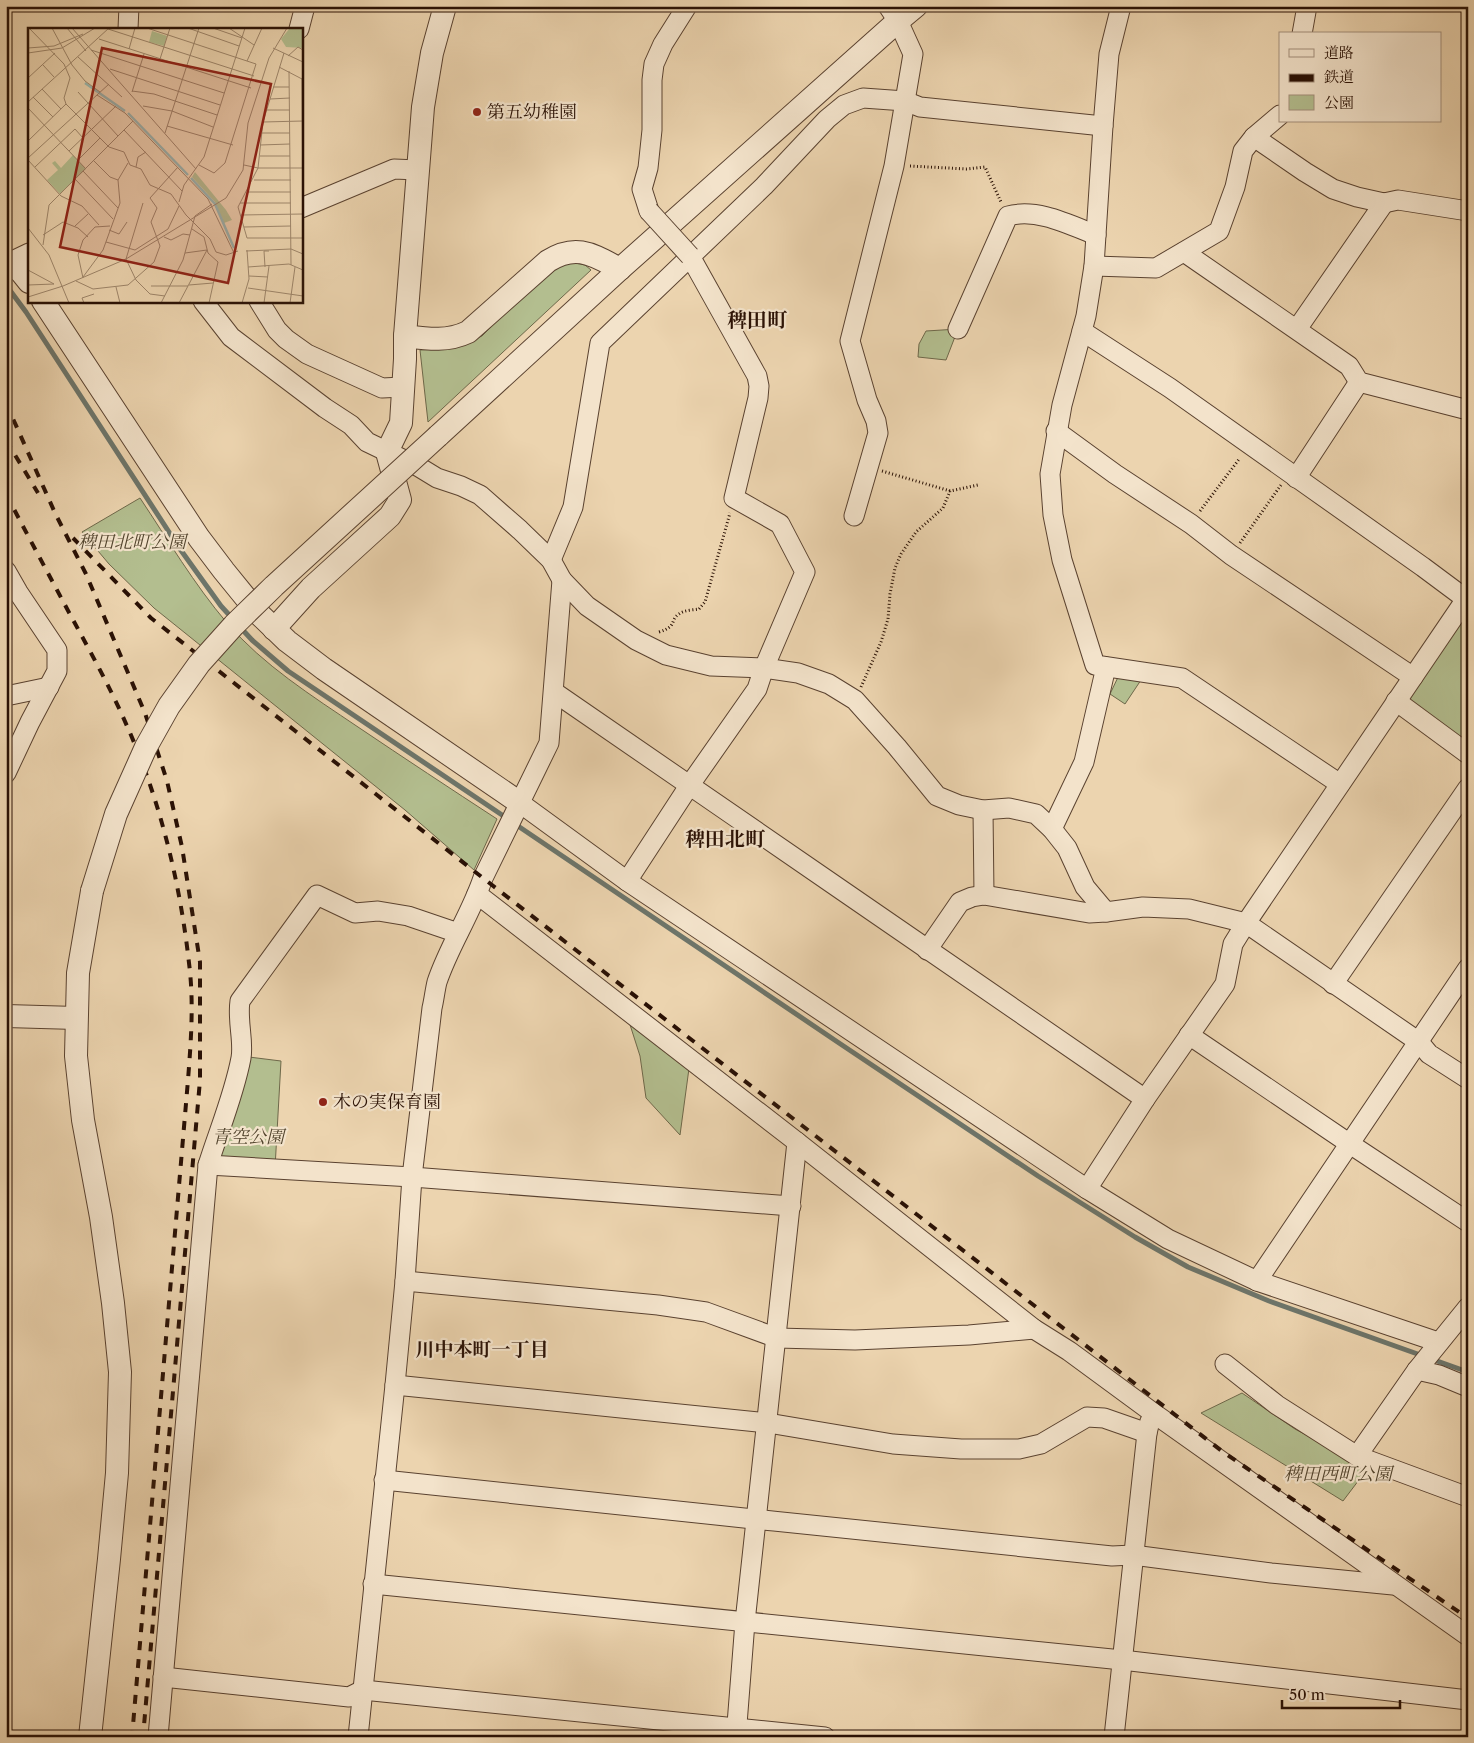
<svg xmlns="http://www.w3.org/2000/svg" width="1474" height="1743" font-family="'Libre Caslon Text','Noto Serif JP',serif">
<rect width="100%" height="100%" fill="#ecd4af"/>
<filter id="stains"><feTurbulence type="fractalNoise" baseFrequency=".004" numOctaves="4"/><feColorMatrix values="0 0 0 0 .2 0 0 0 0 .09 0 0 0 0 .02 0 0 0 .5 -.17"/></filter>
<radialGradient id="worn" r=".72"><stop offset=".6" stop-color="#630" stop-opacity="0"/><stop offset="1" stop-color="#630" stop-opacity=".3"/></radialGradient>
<g fill="#b3be8f" stroke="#6e684a">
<polygon points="565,261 585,265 591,270 428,422 420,350 453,348 482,336 501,317"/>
<polygon points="958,329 946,360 918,357 919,344 926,331"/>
<path d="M140,498C168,540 194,584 227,623C263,665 312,696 358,727C404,758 451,789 497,819L474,870L405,810L154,608L109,564L82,532Z"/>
<polygon points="1468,596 1468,753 1396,701"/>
<polygon points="1120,673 1143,677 1125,704 1110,694"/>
<polygon points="625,1009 690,1061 680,1135 646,1098 640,1056"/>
<polygon points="241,1056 281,1061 275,1168 208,1165"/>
<polygon points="1242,1393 1295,1429 1368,1468 1343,1501 1201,1413"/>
</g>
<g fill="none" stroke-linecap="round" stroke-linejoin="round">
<g stroke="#6d756a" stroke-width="5">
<polyline points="6,285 26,312 180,549 221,606 232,618"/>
<polyline points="239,626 252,640 288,671 508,819"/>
<polyline points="515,824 839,1043 1038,1176 1135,1237 1188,1267 1269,1301 1468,1372"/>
</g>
<defs>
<g id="minor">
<polyline points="1121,6 1109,54 1103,126 1094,266 1086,316 1062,405 1050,474 1053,515 1062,560 1095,665 1182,678 1340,784"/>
<polyline points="128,29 129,6"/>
<polyline points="299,29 305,6"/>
<polyline points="1302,34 1307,6"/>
<polyline points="1254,137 1305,172 1333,189 1357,197 1384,203 1398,200 1468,211"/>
<polyline points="301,208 394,169 418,170"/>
<polyline points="649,211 642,189 648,168 652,130 652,80 654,64 663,44 687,6"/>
<polyline points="1184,252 1349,366 1359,382 1468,410"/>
<polyline points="6,264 29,253"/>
<polyline points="1094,266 1156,268 1219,231 1235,187 1243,151 1254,137 1280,115"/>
<polyline points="203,301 231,337 325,408 351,425 367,442 419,467 437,478 461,486 480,495 520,530 551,560 562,580 587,606 636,640 666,655 711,666 764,668 798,673 829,684 855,700 897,747 937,796 959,805 983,810 1009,808 1036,814 1052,829 1067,848 1085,887 1106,912 1143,907 1189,909 1246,923 1419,1042 1429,1054 1468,1079"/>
<polyline points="259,301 277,330 286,339 307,354 382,388 403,387"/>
<path d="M958,329L1008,216C1037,208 1068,224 1096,235"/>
<polyline points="1297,329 1384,203"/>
<polyline points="1082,331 1170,388 1423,567 1466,599"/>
<polyline points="1056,431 1115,474 1191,524 1231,555 1413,677"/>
<polyline points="1296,478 1359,382"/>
<polyline points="854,516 878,433 876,421 867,400 850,341 894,166 913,54 898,21 888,6"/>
<polyline points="551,560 573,507 600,343 764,186 827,119 844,105 863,98 905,101 920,107 1103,126"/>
<polyline points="6,571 18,592 57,650 57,671 30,722 6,773"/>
<path d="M554,692C750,829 949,962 1145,1099"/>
<polyline points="6,696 49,687"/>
<polyline points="1396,701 1468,754"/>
<polyline points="520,803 627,881 1087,1189 1168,1239 1257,1281 1438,1342"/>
<polyline points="983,810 984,895"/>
<polyline points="1052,829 1084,762 1106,667"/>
<polyline points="627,881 689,786 757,689 764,668 805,572 780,524 734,498 758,398 759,386 757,376 690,256"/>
<polyline points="477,894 797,1142 1034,1329 1069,1351 1152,1412 1468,1636"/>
<polyline points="927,950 960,902 972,897 984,895 1089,913 1106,912"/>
<polyline points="1333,984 1468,788"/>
<polyline points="1189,1035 1350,1144 1468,1222"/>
<polyline points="208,1165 412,1177 791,1206"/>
<polyline points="1087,1189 1145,1099 1225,984 1233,944 1246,923 1468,596"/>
<polyline points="405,1281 658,1305 706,1312 777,1338 855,1340 969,1335 1034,1329"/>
<polyline points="1257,1281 1468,968"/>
<polyline points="1225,1364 1277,1405 1357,1456 1468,1497"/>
<polyline points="1417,1370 1439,1375 1468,1387"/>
<polyline points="395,1385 768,1423 893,1444 961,1449 1019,1449 1041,1444 1087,1417 1104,1418 1147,1433"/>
<polyline points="1357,1456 1417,1370 1468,1307"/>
<path d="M384,1480C627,1505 869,1532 1112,1556L1133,1555L1271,1573L1393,1585"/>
<polyline points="373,1584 1122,1660 1468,1700"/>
<polyline points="163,1677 349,1697 363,1690 825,1737"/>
<path d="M158,1737L208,1165C219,1130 234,1095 241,1058C244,1041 237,1021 240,1001L317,895L355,913L378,911L408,916L458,933"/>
<path d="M358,1737L395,1385L405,1281L412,1177L432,1008C434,1000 435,990 437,982C449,946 471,914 483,878L549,743L562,580"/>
<polyline points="736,1737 745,1622 797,1142"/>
<polyline points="1114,1737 1147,1433 1150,1421"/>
</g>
<g id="tertiary">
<polyline points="8,262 21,272 29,282"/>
<polyline points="43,301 199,538 224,571 259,614 287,641 324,669 520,803"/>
<path d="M405,336C428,339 447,342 468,332L548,261C577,243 593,255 620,269"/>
<polyline points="438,436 620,269 898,21 916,6"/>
<polyline points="274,629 311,588 390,516 400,500 387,452 401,423 405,359 405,336 423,107 432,53 445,6"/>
<polyline points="6,1016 76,1018"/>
<polyline points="90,1737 109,1559 117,1473 120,1372 113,1303 101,1217 83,1120 76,1056 78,973 92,891"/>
</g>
</defs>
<use href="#minor" stroke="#5a4230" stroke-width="21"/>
<use href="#tertiary" stroke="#5a4230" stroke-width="24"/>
<g stroke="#2a1105" stroke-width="3" stroke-dasharray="1 2.5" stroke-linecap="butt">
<polyline points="910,166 966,169 985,167 1001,202"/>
<polyline points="882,471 950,491"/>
<polyline points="1200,511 1240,458"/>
<polyline points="1240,543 1281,485"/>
<path d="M659,632C678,626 669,621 679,614C684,610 693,610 699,609L705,602L730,513"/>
<polyline points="861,687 881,642 888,619 890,594 895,568 901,554 916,532 943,508 950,491 978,485"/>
</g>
<use href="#minor" stroke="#f3e3cb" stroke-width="19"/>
<use href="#tertiary" stroke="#f3e3cb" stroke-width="22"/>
<g stroke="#2a1105" stroke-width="4" stroke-dasharray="9 9" stroke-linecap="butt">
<polyline points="6,403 55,513 86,574 145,713 167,781 182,847 200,962 200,1080 143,1737"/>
<polyline points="6,440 38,493"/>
<path d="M6,494C28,536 50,577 72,618C91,653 111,689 127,726C160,800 180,882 189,963C194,1002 191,1041 188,1080L132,1737"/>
<polyline points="73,538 151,618 483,878 1223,1452 1468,1618"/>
</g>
<defs>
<polyline id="minor-bridge" points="649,211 690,256"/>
<polyline id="tertiary-bridge" points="92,891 116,814 146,747 169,706 199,664 234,625 274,586 438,436"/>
</defs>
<use href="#minor-bridge" stroke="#5a4230" stroke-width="21" stroke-linecap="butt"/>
<use href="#tertiary-bridge" stroke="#5a4230" stroke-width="24" stroke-linecap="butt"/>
<use href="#minor-bridge" stroke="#f3e3cb" stroke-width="19"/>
<use href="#tertiary-bridge" stroke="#f3e3cb" stroke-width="22"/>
</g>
<g fill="#8f2418" stroke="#f3e3cb" stroke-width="2">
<circle cx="477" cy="112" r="5"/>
<circle cx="323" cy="1102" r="5"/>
</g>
<g text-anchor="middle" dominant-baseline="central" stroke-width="4.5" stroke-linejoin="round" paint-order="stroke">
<g font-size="18" fill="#2a1105" stroke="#f3e3cb" text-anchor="start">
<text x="487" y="112">第五幼稚園</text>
<text x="333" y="1102">木の実保育園</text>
</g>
<g font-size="18" font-style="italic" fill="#53452e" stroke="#f3e3cb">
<text x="132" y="542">稗田北町公園</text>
<text x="248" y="1137">青空公園</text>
<text x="1338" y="1474">稗田西町公園</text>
</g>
<g font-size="19" font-weight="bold" fill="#2a1105" stroke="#f3e3cb">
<text x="482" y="1349">川中本町一丁目</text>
</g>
<g font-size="20" font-weight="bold" fill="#2a1105" stroke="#f3e3cb">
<text x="757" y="320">稗田町</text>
<text x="725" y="839">稗田北町</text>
</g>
</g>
<g transform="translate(28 28)">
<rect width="275" height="275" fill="#ecd4af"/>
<path d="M262,0H275V20L258,19L253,11ZM124,3L139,8L136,18L121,14ZM45,127L58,141L32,166L19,152L30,142L24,135L27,133L33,140ZM167,144L198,182L204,192L196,195L187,174L164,149Z" fill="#b3be8f"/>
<path fill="none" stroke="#99b8ae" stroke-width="2.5" d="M57,55L97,83M100,85L160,147M163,150L187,176L206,220"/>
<path fill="none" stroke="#9e866b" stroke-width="1" d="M1,0L36,36L42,50L36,70L38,76L81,119L96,124L102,137L113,141L122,157L143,166L158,187L182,211L188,224L198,227L210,223M24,0L44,37L57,53L72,64M39,0L58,23M44,0L168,141M119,0L228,36L197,135L186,145L171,137M160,0L211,18M185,0L214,10M201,0L226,17M80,1L226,48M71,11L223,60M0,20L26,18L55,6M245,20L275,34M101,21L107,0M63,22L196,65M0,25L34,20L67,0M256,25L235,94L230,140L210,179L219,210H275M260,28L270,19L275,22M50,29L94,69M132,31L142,0M219,33L234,0M15,37L26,49M251,39L274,51M82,41L192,77M261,43L263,237M0,50L27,25M274,50L275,199M245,59H261M14,61L33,81M104,63L126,66L189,87M50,64L90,108M104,64L116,26M69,67L97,85L180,171L206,225M5,69L25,89M242,71L262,70M0,74L81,0M115,78L144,83L185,99M0,80L58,141M238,82H262M235,94L275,93M139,98L205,117M96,102L154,163M137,105L171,0M233,105H262M0,113L38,76M232,117L262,116M41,123L88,78M232,128H262M0,130L81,56M0,132L33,168L54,178L71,197M50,132L72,110M66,133L82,149L90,152M216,137L230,140H275M7,139L47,101L55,110M108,139L110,129L118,124M55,143L90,180M47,151L85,191M226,152H263M220,164H263M151,174L156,157L176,129L217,0M115,175L98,231L108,252L122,266L137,268M212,175H263M213,187L275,186M47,198L60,186M216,199L263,198M0,200L21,227L41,275M164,201L176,209L180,225L190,234L181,275M81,202L91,206L99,194M15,207L35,194L50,200L60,209M136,209L143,212L155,206L162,207M78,214L107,222L140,201L151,178M15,217L21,177L105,93M218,223L263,221L275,226M157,225L179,222M220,239L261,236L275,242M237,239L236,223H241M0,242L26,256L0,257M221,248L240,249M55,249L75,222L92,175L90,152L100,135M55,250L50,227L55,212L67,199L82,198M48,253L65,261L100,257L126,234L132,218L123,194L129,180L122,170L150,139M161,257L185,255M123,258H160M88,259L92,275M220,260L275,268M0,269L35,258L98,231L198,170L215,142L220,95L241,30L259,0M56,275L54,270L66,266M133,275L155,232L167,188L184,176M151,275L179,222M214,275L221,251L219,222M236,275L241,238M262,275L267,239"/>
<path fill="#8f2418" fill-opacity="0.15" stroke="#8f2418" stroke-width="2.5" d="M74,20L243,56L200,255L32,219Z"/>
<rect width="275" height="275" fill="none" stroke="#2a1105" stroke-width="2.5"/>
</g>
<rect width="1474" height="1743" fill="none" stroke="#ecd4af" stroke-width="25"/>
<rect x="8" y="8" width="1459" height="1728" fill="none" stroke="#2a1105" stroke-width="2.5"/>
<rect x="12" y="12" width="1449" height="1718" fill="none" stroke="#2a1105"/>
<rect x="1279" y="32" width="162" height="90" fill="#f3e3cb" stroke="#a38f7c"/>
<rect x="1289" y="49" width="25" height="8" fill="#f3e3cb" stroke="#a38f7c"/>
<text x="1324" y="58" font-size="15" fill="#2a1105">道路</text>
<rect x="1289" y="74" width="25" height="8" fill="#2a1105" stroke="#a38f7c"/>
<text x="1324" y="82" font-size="15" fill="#2a1105">鉄道</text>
<rect x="1289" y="95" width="25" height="15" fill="#b3be8f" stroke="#a38f7c"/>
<text x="1324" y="108" font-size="15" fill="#2a1105">公園</text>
<path d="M1282 1700v8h118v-8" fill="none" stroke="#2a1105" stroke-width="2.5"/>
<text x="1289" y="1700" font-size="15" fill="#2a1105" stroke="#f3e3cb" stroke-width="4" paint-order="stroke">50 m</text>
<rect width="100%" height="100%" filter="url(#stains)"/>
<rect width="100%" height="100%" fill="url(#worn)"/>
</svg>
